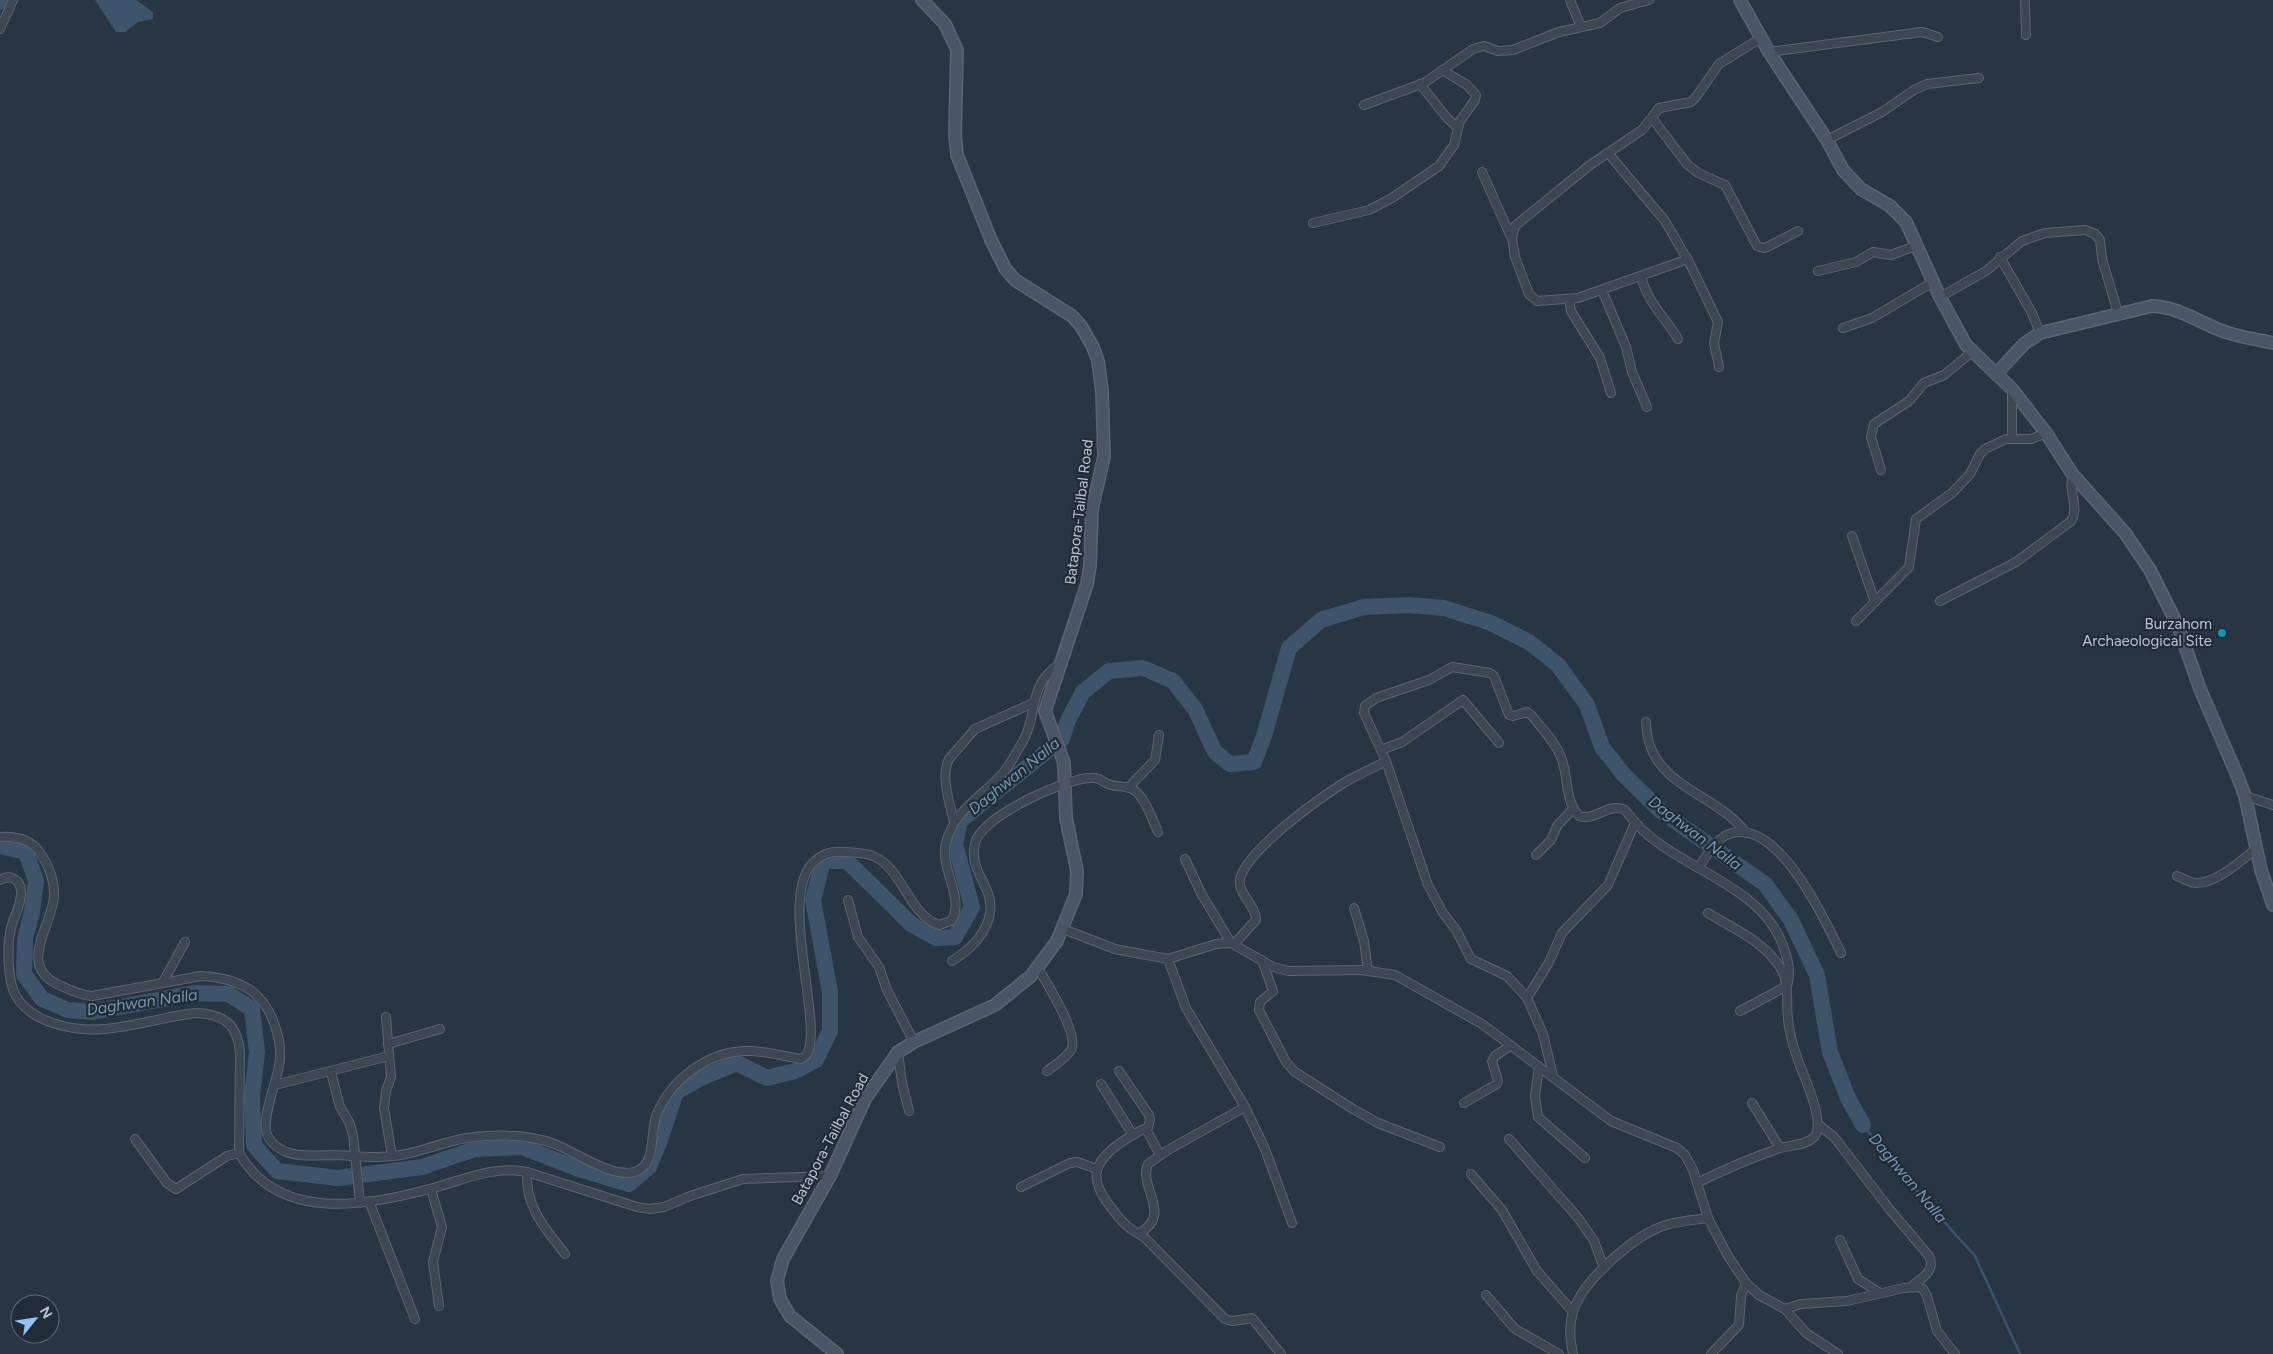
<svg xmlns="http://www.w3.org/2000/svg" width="2273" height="1354" font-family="Figtree,sans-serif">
<rect width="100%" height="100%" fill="#283543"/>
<polygon fill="#3e546b" points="95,0 136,0 153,12 153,19 138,22 125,32 116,32"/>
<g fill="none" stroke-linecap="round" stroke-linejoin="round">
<polyline stroke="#3e546b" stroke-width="2.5" points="1863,1125 1922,1197 1975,1256 2020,1354"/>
<polyline stroke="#3e546b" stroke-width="10" points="0,5 4,0"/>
<polyline stroke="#3e546b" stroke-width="16" points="0,846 26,852 36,881 32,912 25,939 24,974 42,999 68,1010 93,1012 194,993 229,994 252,1009 257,1052 252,1096 254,1145 277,1171 338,1178 422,1167 475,1149 522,1147 579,1169 629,1184 649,1167 659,1143 676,1092 703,1077 737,1063 767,1078 795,1071 816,1060 830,1031 830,992 813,900 823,861 847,861 911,924 936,938 955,937 972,907 955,844 960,821 1062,739 1068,720 1083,692 1109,671 1143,668 1173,681 1195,709 1215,752 1230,764 1254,762 1264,736 1289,648 1321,620 1364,607 1409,605 1444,608 1491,623 1529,642 1558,665 1587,705 1602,747 1624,775 1662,812 1765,884 1791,920 1817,975 1830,1052 1848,1098 1863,1125"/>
<defs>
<g id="street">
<polyline points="1570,0 1581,27"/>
<polyline points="2025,0 2026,35"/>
<polyline points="0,29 13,0"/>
<polyline points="1769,52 1922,32 1938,37"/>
<polyline points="1420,84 1447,118 1458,128"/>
<polyline points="1364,105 1424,83 1473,49 1484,46 1498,51 1513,50 1559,32 1600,23 1620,8 1649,0"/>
<polyline points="1652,118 1687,164 1698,173 1725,185 1757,246 1764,248 1767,247 1798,231"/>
<polyline points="1827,140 1882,112 1914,90 1927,84 1979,78"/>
<polyline points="1608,153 1665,221 1690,264 1718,322 1714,343 1719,367"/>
<polyline points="1482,172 1511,237"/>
<polyline points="1313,223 1369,210 1392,198 1439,166 1454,145 1460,121 1475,100 1476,95 1467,85 1442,70"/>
<polyline points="2000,257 2032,313 2040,333"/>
<polyline points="1688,259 1578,298 1537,301 1529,294 1515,257 1512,238 1515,226 1590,165 1642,130 1659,108 1691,102 1696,97 1719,64 1761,38"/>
<polyline points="1818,271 1856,262 1873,252 1891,255 1918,245"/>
<path d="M1641,276C1647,302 1665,317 1678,339"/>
<polyline points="1602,290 1626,347 1632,372 1647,407"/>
<polyline points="1940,297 1986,271 2022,241 2045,233 2085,230 2095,234 2100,240 2102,259 2118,313"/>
<polyline points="1569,300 1571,311 1600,358 1611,393"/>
<polyline points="1843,328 1872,318 1933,282"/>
<polyline points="2012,389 2012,439"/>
<polyline points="1881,470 1871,437 1874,424 1909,401 1924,383 1944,375 1972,352"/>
<polyline points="1852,536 1875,602"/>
<path d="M1940,601L2016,562L2070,522C2081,510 2067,490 2073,475"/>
<polyline points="1856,621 1909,567 1916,519 1952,493 1970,474 1980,454 1985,449 2006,439 2031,439 2046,433"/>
<path d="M1646,722C1647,787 1715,791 1746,833"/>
<polyline points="1381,750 1402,742 1463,700 1499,743"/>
<polyline points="1128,788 1155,760 1159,735"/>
<polyline points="2245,796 2273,805"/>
<path d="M954,822C950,803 940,777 949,759L975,729L1033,703"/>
<path d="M0,837C16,836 31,839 40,853C49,865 55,882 54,897C51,928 17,966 59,985C70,990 80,995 92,996L201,976C239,978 265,991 276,1029C280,1042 282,1053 279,1066C276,1083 263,1115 266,1131C269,1144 282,1151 293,1154C307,1157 321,1155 335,1155C358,1156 378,1159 401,1155C423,1151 444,1142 466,1138C482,1136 499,1135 516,1136C528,1137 540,1139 552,1143C575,1151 610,1178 634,1172C658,1166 649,1131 657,1114C671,1080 706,1053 744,1051C762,1050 783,1056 801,1059C832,1048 777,906 811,865C821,854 830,851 845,852C854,853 866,852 875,857C903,870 909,915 939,925L951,921C966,899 939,868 946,843C954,810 982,797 1003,773C1011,764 1017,751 1023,741C1039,714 1026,686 1060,664"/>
<polyline points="1536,855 1551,840 1557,826 1573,809"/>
<polyline points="1185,859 1202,895 1231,943"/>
<path d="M1698,868C1706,857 1716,838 1729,834C1778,817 1825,920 1841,953"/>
<path d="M2177,876C2183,878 2190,883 2196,883C2218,883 2240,861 2256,849"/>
<path d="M0,880C10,874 20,879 21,891C22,904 14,916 11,928C7,945 7,981 16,996C25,1011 39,1019 56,1024C103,1039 147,1019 195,1013C223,1014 237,1023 240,1052L239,1153C279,1223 368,1206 433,1188C464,1180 494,1165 527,1172L637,1207L650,1209L664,1207L690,1196L743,1179L830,1176"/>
<polyline points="848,900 858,937 879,967 887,990 914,1042"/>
<polyline points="1354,908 1364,941 1368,971"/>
<polyline points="1063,929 1115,949 1168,959 1216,944 1231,943 1273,967 1289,971 1362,970 1395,975 1482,1024 1611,1121 1677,1148 1685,1155 1693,1170 1708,1218 1728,1256 1746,1283 1759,1295 1785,1309 1806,1333 1838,1354"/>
<path d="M1234,944L1256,920C1256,905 1237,893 1240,879C1247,850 1317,800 1342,784C1356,775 1372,769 1386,761"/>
<polyline points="1168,959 1186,1008 1245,1107 1265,1149 1292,1223"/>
<polyline points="1262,960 1273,991 1260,1002 1259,1010 1286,1062 1295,1072 1353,1109 1378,1123 1440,1147"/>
<path d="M952,961C975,947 998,922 988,893C981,876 970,862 975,843C982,816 1064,779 1090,778C1096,777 1100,779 1104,782C1113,788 1121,785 1130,788C1144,793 1152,819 1158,832"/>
<path d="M1038,968C1046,982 1080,1035 1071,1050C1066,1058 1055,1065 1047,1071"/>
<polyline points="163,982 185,942"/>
<polyline points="1527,998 1548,964 1562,933 1608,885 1635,823"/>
<polyline points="386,1017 391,1077 386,1091 384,1108 392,1156"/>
<polyline points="388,1044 440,1029"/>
<polyline points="898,1052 902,1083 909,1111"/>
<polyline points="1539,1067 1535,1096 1538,1117 1585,1158"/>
<polyline points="1119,1071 1149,1115 1150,1120 1147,1131 1160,1155"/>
<polyline points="331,1072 340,1107 349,1122 353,1135 360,1202"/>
<path d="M1553,1076L1543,1034L1527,998L1507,976L1471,959L1456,930L1443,913L1428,885L1386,761L1364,713L1365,706L1376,698L1429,680L1452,667L1490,673L1494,676L1509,715L1513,716L1527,712L1532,716C1542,729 1555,741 1561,757C1569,777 1564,799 1579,816C1595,822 1608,802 1625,810C1634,822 1644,833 1657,842C1701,875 1769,894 1785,952C1789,964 1791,974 1787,986L1740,1011"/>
<polyline points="1101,1084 1133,1135"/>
<polyline points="275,1085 389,1056"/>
<polyline points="1464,1103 1497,1084 1498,1081 1492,1061 1495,1056 1510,1046"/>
<polyline points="1752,1103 1780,1148"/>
<path d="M1819,1125L1834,1137L1891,1211L1929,1256C1936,1271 1922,1278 1912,1286"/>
<path d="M1147,1128C1138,1131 1131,1136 1123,1141C1090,1163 1089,1181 1113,1210C1117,1215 1121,1221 1126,1225C1132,1231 1141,1234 1148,1241L1225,1319L1232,1321L1252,1318L1281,1354"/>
<polyline points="135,1139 167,1183 176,1189 227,1156 239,1153"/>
<polyline points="1509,1139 1579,1219 1594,1241 1604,1268"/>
<path d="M527,1172C525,1207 545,1228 565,1254"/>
<polyline points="1471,1174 1502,1210 1537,1271 1573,1312"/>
<path d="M1697,1183C1723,1170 1749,1159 1777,1149C1788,1145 1804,1146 1813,1138C1828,1126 1803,1075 1798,1060C1793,1046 1789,1033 1788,1019C1786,1002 1790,983 1780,967C1763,941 1734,929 1708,913"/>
<polyline points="1021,1187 1070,1163 1077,1162 1097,1169"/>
<polyline points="431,1189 442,1227 433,1262 439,1306"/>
<polyline points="369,1201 415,1319"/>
<path d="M1140,1233C1173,1213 1138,1188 1148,1164L1168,1150L1245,1107"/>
<polyline points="1840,1240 1858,1279 1880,1293"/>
<polyline points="1486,1295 1515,1329 1559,1354"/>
<polyline points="1785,1309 1801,1304 1847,1301 1904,1288 1919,1287 1923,1289 1927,1296 1937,1331 1955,1354"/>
<path d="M1573,1354C1570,1341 1569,1325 1573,1312C1582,1281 1635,1234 1666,1225C1679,1221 1694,1220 1708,1218"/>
<polyline points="1711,1354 1739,1325 1741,1296 1746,1283"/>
</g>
<g id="secondary">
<polyline points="1740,0 1769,52 1827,140 1843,170 1861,189 1890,206 1906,222 1940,297 1966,345 2012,389 2046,433 2073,475 2125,533 2150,570 2178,626 2200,689 2237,775 2245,796 2261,870 2273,905"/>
<path d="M1996,374L2024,344L2040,333L2152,306C2178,307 2197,321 2220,330C2237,337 2255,339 2273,343"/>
<polyline points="837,1354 790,1316 780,1299 777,1281 783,1259 830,1176 865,1099 898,1052 914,1042 995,1005 1031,976 1057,941 1076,894 1077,871 1066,818 1064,763 1045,711 1087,584 1090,566 1092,509 1104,457 1102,391 1098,361 1093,347 1081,326 1072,316 1015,280 1005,268 991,240 957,155 955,134 957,50 945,24 922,0"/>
</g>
</defs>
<use href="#street" stroke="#5a6570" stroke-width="10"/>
<use href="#secondary" stroke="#5a6570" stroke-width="14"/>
<use href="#street" stroke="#3c4752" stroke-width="8"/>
<use href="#secondary" stroke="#4a5665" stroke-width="11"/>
</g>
<circle fill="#0f9aa8" stroke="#202c38" stroke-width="2" cx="2222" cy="633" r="5"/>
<g text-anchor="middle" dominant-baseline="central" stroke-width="4.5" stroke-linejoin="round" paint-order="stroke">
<g font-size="15" fill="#b9c2cc" stroke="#202c38">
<text transform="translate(1079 512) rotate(-83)">Batapora-Tailbal Road</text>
<text transform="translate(830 1139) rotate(-62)">Batapora-Tailbal Road</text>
</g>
<g font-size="15" fill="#b9c2cc" stroke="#202c38" text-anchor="end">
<text x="2212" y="624">Burzahom<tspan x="2212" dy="17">Archaeological Site</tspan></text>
</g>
<g font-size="16" font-style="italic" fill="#7a95ae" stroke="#202c38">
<text transform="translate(1014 776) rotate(-39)">Daghwan Nalla</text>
<text transform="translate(1695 833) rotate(37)">Daghwan Nalla</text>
<text transform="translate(142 1002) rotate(-8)">Daghwan Nalla</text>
<text transform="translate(1908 1178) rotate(50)">Daghwan Nalla</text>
</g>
</g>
<g transform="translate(35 1319) rotate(60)"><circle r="24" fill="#202c38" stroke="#5d6873"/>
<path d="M0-4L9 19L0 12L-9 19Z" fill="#94c2f6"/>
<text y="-8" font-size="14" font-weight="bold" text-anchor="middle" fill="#b9c2cc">N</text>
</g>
</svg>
